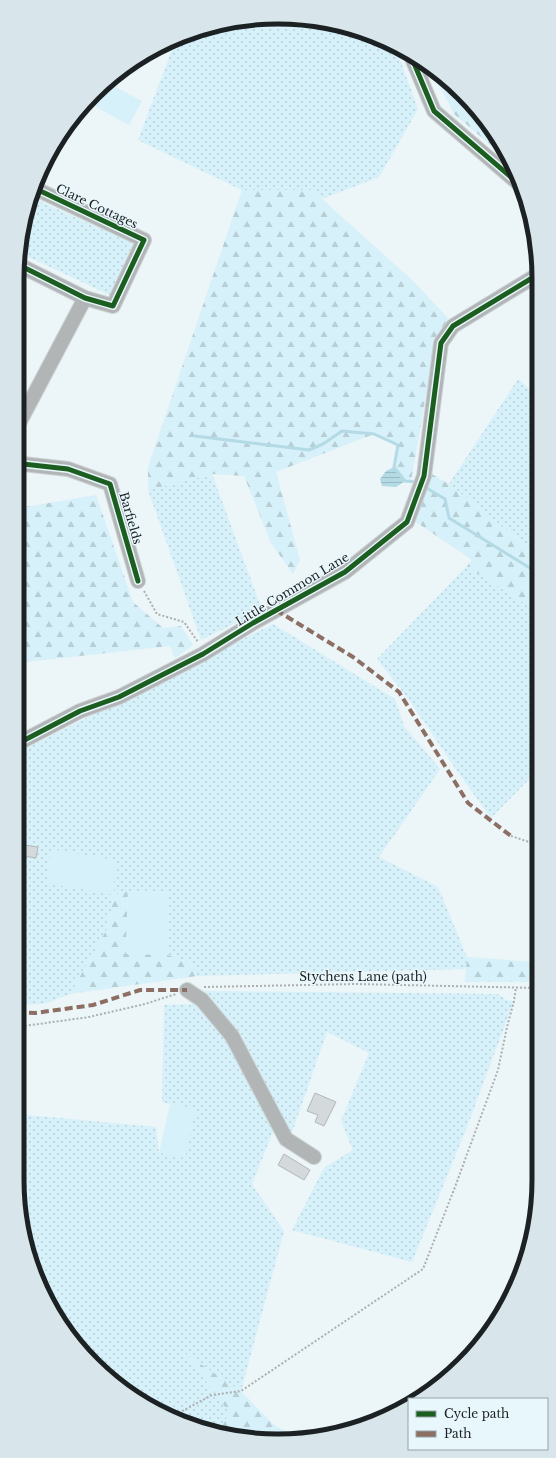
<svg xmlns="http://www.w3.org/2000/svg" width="556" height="1458" font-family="'Libre Baskerville',serif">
<defs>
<pattern id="grass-dots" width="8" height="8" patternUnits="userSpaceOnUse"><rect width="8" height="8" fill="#d6f1f9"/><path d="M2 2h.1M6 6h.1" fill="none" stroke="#b7ced5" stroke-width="1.8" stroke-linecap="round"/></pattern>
<pattern id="forest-firs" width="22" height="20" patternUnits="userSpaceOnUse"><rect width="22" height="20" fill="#d6f1f9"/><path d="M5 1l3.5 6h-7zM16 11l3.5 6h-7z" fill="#b7ced5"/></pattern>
<pattern id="water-rules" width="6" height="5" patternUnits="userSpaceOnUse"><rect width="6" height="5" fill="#b3dae5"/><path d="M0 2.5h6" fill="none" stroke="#99bbc4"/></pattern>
</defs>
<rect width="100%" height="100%" fill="#ecf5f7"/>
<g fill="url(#grass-dots)">
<polygon points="295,18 346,26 396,49 418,109 379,177 322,199 312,190 242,190 138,140 176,39 194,31 244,19"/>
<polygon points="31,197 136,245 112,296 20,253 26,210"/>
<polygon points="518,379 537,396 537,557 530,549 449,484"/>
<polygon points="212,474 262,610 201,640 148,490"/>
<polygon points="467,566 538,612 538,770 491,818 457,771 410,701 377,659"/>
<polygon points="273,624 395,699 404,726 440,769 379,857 438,887 467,957 466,969 197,976 192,964 168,955 169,893 128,891 114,895 107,929 70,994 44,1004 17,1005 17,855 36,858 38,847 17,844 17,753"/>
<polygon points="200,991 498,994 506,1000 514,1001 465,1132 412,1262 292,1230 324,1168 353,1150 341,1121 369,1053 327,1032 291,1135 273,1132 252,1184 284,1231 241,1391 185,1354 274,1425 296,1437 244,1439 175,1415 180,1413 132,1394 82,1352 31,1264 17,1180 17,1114 156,1127 159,1153 196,1110 162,1102 164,1005 200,1004 225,1036 270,1123 232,1036"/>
</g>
<g fill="url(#forest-firs)">
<polygon points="430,67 474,106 512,163 454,114"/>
<polygon points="242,190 312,190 411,279 448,318 435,345 411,481 405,481 394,467 397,445 374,434 276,472 300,560 293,574 271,543 244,476 212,474 148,490 148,467"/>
<polygon points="430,473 449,484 530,549 537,557 538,612 467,566 472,560 413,520"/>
<polygon points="96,495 133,602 163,628 181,626 193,645 175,658 170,646 17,663 17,524 25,507"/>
<polygon points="128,891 126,953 168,955 192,964 197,976 70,994 107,929 114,895"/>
<polygon points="467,957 538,962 539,982 465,982"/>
<polygon points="184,1353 241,1391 274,1425 296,1437 244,1439 148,1406 132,1394 221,1429 229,1412"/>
</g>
<g fill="#d6f1f9">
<polygon points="106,82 142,101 129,125 87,102"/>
<polygon points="51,849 115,860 114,895 46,883"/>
<polygon points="128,891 169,893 168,955 126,954"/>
<polygon points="170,1104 196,1109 185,1158 159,1153"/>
</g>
<polygon fill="url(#water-rules)" points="394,467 405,481 396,487 382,486 380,479 386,471"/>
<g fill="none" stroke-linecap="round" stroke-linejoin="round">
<g stroke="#b3dae5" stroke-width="3">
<polyline points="195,436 309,450 323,444 342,431 374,434 398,445 394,467 405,481 417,482"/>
<polyline points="425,487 445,499 449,518 538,573"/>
</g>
</g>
<g fill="#d4dadc" stroke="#b2b8ba">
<polygon points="17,844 38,847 36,858 17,855"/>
<polygon points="315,1093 336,1102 324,1126 315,1122 318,1115 307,1111"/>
<polygon points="284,1154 310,1170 304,1180 278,1165"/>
</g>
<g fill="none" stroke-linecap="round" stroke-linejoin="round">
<defs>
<g id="minor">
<polyline points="411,56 434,111 519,184"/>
<polyline points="19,265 85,298 113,306 144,240 34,188"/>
<polyline points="17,427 85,298"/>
<polyline points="17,460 23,464 68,469 110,484 138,581"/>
<polyline points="17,744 80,711 119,697 203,654 253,623 345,572 407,522 424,476 441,343 453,326 537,275"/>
<polyline points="187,990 202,1000 232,1036 286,1139 314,1157"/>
</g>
</defs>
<use href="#minor" stroke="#ccd2d4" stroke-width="16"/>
<g stroke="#acafb0" stroke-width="2" stroke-dasharray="2 2" stroke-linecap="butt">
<polyline points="144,591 157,614 184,622 198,642"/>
<polyline points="511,836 538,845"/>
<polyline points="204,987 356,984 539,988"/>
<polyline points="17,1027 89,1017 145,1004 176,994"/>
<polyline points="175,1415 212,1395 241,1391 423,1269 455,1187 498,1070 507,1027 514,1001 516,987"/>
</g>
<use href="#minor" stroke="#b2b5b6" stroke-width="14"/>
<g stroke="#8d6e63" stroke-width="4" stroke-dasharray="8 4" stroke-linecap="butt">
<polyline points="276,610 353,657 399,692 468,803 511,836"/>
<polyline points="17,1012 35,1013 93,1005 140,990 187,990"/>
</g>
<defs>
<g id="cycleway">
<polyline points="411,56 434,111 519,184"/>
<polyline points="19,265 85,298 113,306 144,240 34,188"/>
<polyline points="17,460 23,464 68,469 110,484 138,581"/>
<polyline points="17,744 80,711 119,697 203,654 253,623 345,572 407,522 424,476 441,343 453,326 537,275"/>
</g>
</defs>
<use href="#cycleway" stroke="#e8f7fc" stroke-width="8"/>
<use href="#cycleway" stroke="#1b5e20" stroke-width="5"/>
</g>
<g text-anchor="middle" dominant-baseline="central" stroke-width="3" stroke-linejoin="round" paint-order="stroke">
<g font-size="12" fill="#1c2123" stroke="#e8f7fc">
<text transform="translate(97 206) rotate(25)">Clare Cottages</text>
<text transform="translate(131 518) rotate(74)">Barfields</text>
<text transform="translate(292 589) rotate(-31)">Little Common Lane</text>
<text x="363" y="976">Stychens Lane (path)</text>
</g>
</g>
<path d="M0 0H556V1458H0ZM278 24H278A254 254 0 0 1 532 278V1180A254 254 0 0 1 278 1434H278A254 254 0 0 1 24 1180V278A254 254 0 0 1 278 24Z" fill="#d8e6eb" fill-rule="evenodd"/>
<path fill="none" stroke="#1c2123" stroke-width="5" d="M278 24H278A254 254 0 0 1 532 278V1180A254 254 0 0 1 278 1434H278A254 254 0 0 1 24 1180V278A254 254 0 0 1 278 24Z"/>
<rect x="408" y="1398" width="140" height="52" fill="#e8f7fc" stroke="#96a1a5"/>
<rect x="416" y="1411" width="20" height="6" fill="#1b5e20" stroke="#96a1a5"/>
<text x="444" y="1418" font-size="12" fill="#1c2123">Cycle path</text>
<rect x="416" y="1431" width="20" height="6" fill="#8d6e63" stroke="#96a1a5"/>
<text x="444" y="1438" font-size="12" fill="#1c2123">Path</text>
</svg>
